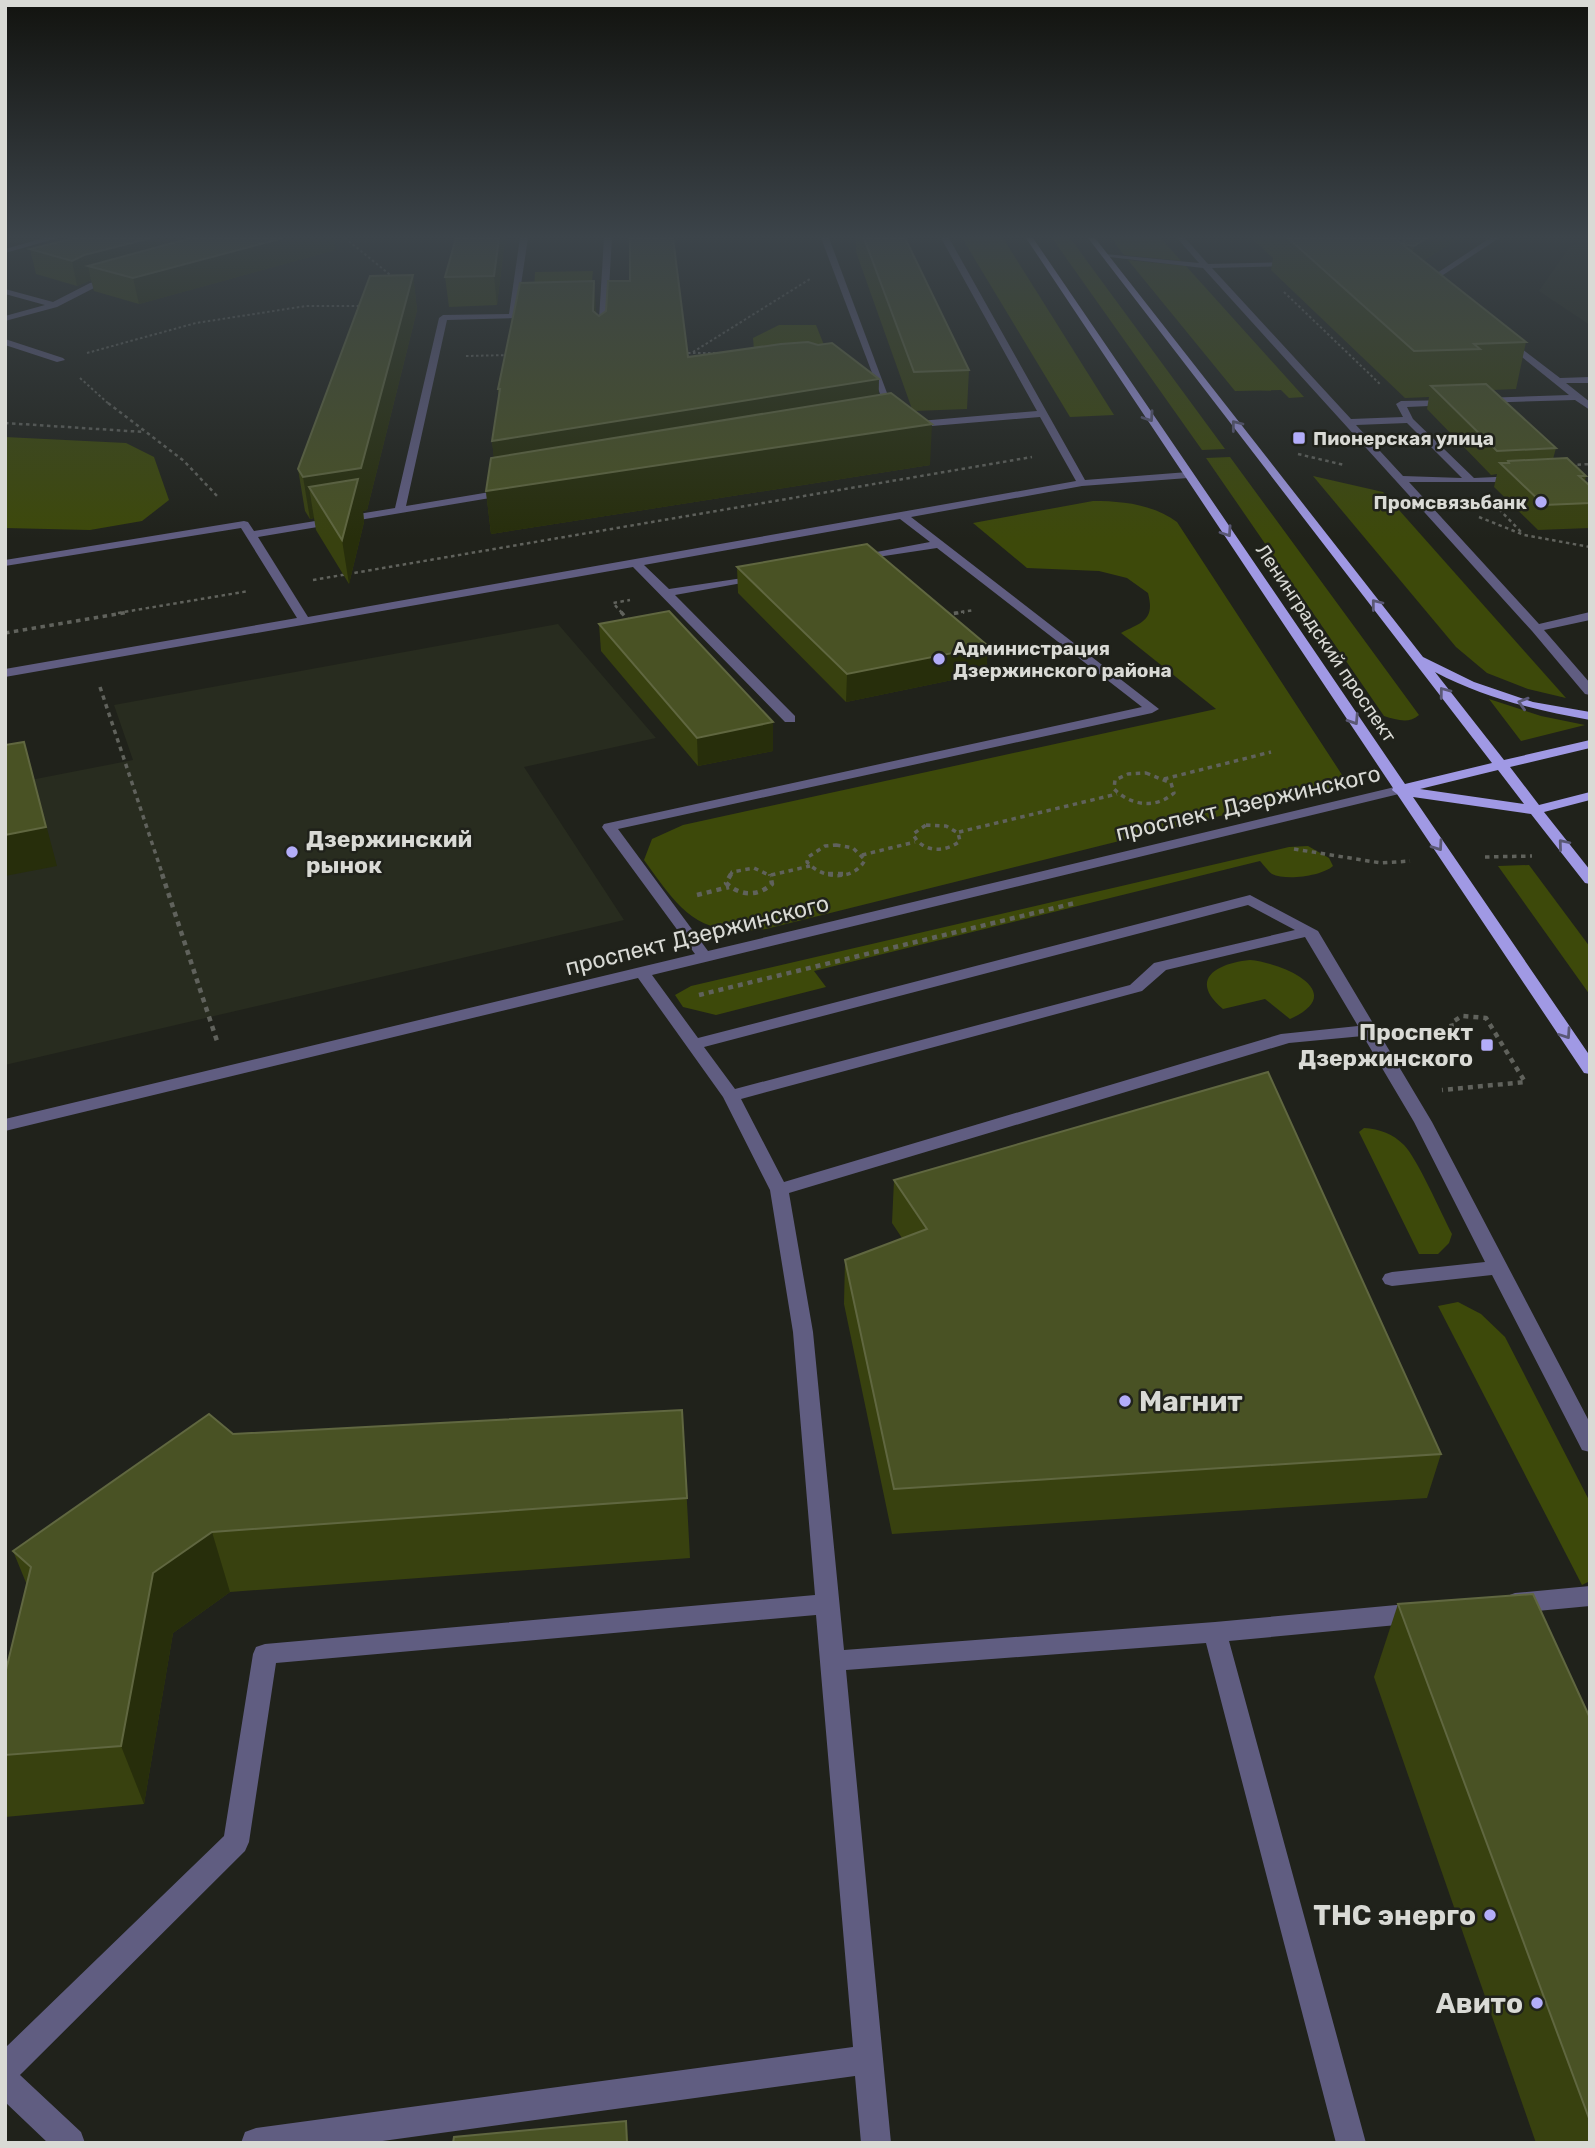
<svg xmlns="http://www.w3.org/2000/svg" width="1595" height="2148" font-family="Rubik,sans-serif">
<rect width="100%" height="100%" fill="#20221b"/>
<g fill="#282c1f">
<polygon points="1590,244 1590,325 1539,291 1571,245"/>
<polygon points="558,624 656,738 524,767 624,920 5,1065 5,785 133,760 114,705"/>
</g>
<g fill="#3d490a">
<polygon points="962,238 1003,238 1114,415 1070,417"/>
<polygon points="1052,238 1070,238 1225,449 1202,450"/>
<polygon points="1111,238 1161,238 1181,261 1124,255"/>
<polygon points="1128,260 1186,266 1304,397 1289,398 1281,390 1235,391"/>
<polygon points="593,271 591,290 534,292 535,272"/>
<polygon points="779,325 816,325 826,350 754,350 753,338"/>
<polygon points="5,437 126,443 154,457 169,500 142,521 90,530 5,528"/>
<path d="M1230,457L1419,715C1409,724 1397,720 1384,716L1206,458Z"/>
<polygon points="1313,476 1383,492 1566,698 1528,689 1487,673 1456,647"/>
<path d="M1093,501C1122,501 1152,504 1177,522L1348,784L766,929C696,937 681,911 644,860L652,839L683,825L1216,709L1121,633C1143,622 1155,620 1148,593L1127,578L1099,571L1027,568L973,523Z"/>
<polygon points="1489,699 1541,716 1585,725 1521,741"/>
<path d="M1308,846L1329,858L1333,866C1322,876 1286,881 1272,874C1268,871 1263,864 1260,861L814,971L826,987L716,1015L683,1007L675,995L691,986L1289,847Z"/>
<polygon points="1529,865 1590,947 1590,995 1498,866"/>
<path d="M1250,960C1283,963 1350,992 1290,1019L1265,999L1223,1009C1187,979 1218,963 1250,960Z"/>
<path d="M1364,1128C1380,1129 1393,1134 1404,1145C1417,1158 1442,1215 1452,1234L1449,1243L1438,1254H1419L1359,1132Z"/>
<polygon points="1458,1302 1481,1314 1505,1337 1590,1502 1590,1581 1582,1585 1438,1306"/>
</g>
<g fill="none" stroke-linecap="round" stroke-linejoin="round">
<g stroke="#60625c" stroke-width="2" stroke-dasharray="2.5 2.5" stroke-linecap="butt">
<polyline points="345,238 394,278"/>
<polyline points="1284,292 1381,385"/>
<polyline points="693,352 810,279"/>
<polyline points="87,353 196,323 306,306 363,306"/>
<polyline points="683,353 723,353"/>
<polyline points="466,356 510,355"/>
<polyline points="80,378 110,405"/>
</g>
<g stroke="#60625c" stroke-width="2.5" stroke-dasharray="3.5 3.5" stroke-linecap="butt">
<polyline points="108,403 184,461 219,498"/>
<polyline points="5,423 144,432"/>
<polyline points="1298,454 1344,465"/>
<polyline points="1577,469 1575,465 1590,464"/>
<polyline points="1499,509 1522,533"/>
<polyline points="1479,517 1524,535 1590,547"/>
<polyline points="313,580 1032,457"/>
<polyline points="118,613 249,591"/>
<polyline points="622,613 613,603 630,600"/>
<polyline points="954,613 974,610"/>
</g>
<g stroke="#60625c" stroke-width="3.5" stroke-dasharray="4.5 4.5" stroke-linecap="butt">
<polyline points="621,612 631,623"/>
<polyline points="945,615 964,612"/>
<polyline points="5,633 129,612"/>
<polyline points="100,687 163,876"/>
<path d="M1146,773L1171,783L1174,793C1156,809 1131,806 1114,789L1115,780L1128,774Z"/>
<polyline points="1164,779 1271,752"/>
<path d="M926,825L946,826L958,833L960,841C945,853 922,853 913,834Z"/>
<polyline points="959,832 1117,794"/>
<path d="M836,845L853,848L865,860C853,882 822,879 807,862L808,857L825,846Z"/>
<polyline points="1294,849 1381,863 1410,861"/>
<polyline points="862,855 915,842"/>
<polyline points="1485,857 1532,856"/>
<polyline points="771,875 810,866"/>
<polyline points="730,876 732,872 754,868 771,876"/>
</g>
<g stroke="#60625c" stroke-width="4.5" stroke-dasharray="5 5" stroke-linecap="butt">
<polyline points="162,874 217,1041"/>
<path d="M731,874L726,883C740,896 757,897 772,884L770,874"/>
<polyline points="828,874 847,874"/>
<polyline points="697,895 729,887"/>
<polyline points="699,995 1075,903"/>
<polyline points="1411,1039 1454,1035 1451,1023 1462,1016 1486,1018 1525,1082 1442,1090"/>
</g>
<g fill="#605d81" fill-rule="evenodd">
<polygon points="44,238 58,238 5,253 5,249"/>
<path d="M520,238H528L516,318L447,320L406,506L508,489L513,492L508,495L258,537L308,617L1076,481L1040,417L908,428L903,425L908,422L1037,411L941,238H949L1085,480L1188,472L1193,475L1188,478L1082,486L911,517L1159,709L1152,713L618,829L708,951L1399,786L1406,790L1399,794L652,975L698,1038L1250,895L1318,931L1432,1122L1590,1423V1452L1582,1450L1492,1275L1392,1286L1385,1284L1382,1279L1385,1274L1392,1272L1485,1262L1414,1122L1363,1036L1289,1043L789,1193L813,1332L844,1650L1215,1622L1418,1603L1426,1606L1430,1613L1426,1620L1418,1623L1229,1641L1366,2143H1336L1206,1643L846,1670L891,2143H861L855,2076L368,2143H241L245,2132L256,2128L853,2047L816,1615L276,1663L249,1842L245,1851L20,2075L81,2132L85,2143H48L5,2102V2048L224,1836L253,1654L256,1647L265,1644L815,1595L793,1332L770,1190L723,1097L638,978L5,1131V1119L695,954L604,830L602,827L604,824L1142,707L937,548L851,561V557L855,556L930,542L900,519L644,565L669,589L763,575V579L759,580L675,595L795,716V722H785L633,567L5,677V669L297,618L241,528L5,566V560L244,521L248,522L254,531L395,508L439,318L443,315L509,314ZM1248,905L1295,930L1154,963L1130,985L735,1089L704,1047ZM1305,937L1358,1026L1281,1034L784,1182L741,1099L1142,991L1166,970Z"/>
<polygon points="604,238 612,238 606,336 602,339 598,336"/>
<polygon points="821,238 829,238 896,417 888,415"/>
<path d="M1177,238H1185L1208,264L1297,262L1294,266L1212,268L1351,419L1403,417L1396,404L1401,401L1454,400V404L1451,405L1407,407L1413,419L1474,478L1517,476L1522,479L1517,482H1409L1539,624L1590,612V620L1544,630L1590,683V695L1585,694L1532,631L1203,268L1101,256L1105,254L1199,263ZM1407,423L1462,478L1403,476L1356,425Z"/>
<polygon points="1490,238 1499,238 1437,279 1446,286 1446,290 1440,290 1428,279"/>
<polygon points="115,277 118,281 96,287 57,307 5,321 5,316 45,305 5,294 5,289 53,302 90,283"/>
<polygon points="1505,336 1560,378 1590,377 1590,383 1566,383 1590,402 1590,410 1575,400 1479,403 1479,399 1482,398 1569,395 1502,341 1502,337"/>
<polygon points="5,339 63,358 65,360 57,362 5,345"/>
<polygon points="1590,1586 1590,1606 1515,1613 1507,1610 1503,1603 1507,1596 1515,1593"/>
</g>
<path fill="#a099e4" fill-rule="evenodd" d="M1026,238H1033L1405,784L1492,763L1088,238H1095L1423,657L1474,682L1533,702L1590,712V720C1535,710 1484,698 1435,672L1504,760L1590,740V748L1510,767L1539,805L1590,792V800L1544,812L1590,870V884L1585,883L1531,814L1413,797L1590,1056V1074L1584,1073L1397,794L1392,790L1393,788ZM1498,770L1524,804L1420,789Z"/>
</g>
<g fill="#38410f">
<polygon points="505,238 497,305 449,307 445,277"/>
<polygon points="856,238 905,238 969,370 967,409 914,411 930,465 491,534 486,491 494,457 492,441 499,400 498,389 597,314 599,316 688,357 879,395 912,409 856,252"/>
<polygon points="1251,238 1459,238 1423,261 1526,342 1516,389 1492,390 1556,448 1553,459 1586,476 1585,481 1590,486 1590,528 1538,530 1494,487 1497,474 1491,475 1427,409 1429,397 1405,398 1271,270 1273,258"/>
<polygon points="30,249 335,250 139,304 94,291 91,280 77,286 36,274"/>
<polygon points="413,275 417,310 367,510 363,511 364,522 349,584 316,530 314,518 310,519 305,511 298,469"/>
<polygon points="737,567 988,646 986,673 846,702 738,593"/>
<polygon points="599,624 773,722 773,751 698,766 601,651"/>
<polygon points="894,1180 1441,1454 1427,1498 892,1534 844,1304 845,1260 902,1238 892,1223"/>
<polygon points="682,1410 690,1558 230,1592 173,1633 144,1804 5,1817 5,1674 27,1585 13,1551 233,1434"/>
<polygon points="1398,1604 1590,1718 1590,2143 1536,2143 1374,1677"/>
</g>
<g fill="#272e0b">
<polygon points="151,238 206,238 88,266 91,280 77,286 72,261 84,255"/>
<polygon points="283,238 334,238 335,250 139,304 133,278"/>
<polygon points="499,238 505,238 497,305 494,276"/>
<polygon points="1400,238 1404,238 1397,277 1397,240"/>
<polygon points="1427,238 1459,238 1410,269 1414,246"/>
<polygon points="413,275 417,310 367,510 363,511 364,522 349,584 342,540 309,487 314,518 310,519 303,477"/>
<polygon points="594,281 597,322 593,311"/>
<polygon points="879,379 878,424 497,488 492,441"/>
<polygon points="932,424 930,465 491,534 486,491"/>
<polygon points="988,646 986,673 846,702 847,674"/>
<polygon points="773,722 773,751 698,766 697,738"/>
<polygon points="24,742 57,866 5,876 5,835"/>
<polygon points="212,1532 230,1592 173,1633 144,1804 121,1746 153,1573"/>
<polygon points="626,2121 629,2143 627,2143"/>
</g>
<g fill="#495224" stroke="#606740" stroke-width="2">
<polygon points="75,238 151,238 84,255 72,261 30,249"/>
<polygon points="191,238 283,238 133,278 88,266"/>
<polygon points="456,238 499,238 494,276 445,277"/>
<polygon points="630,238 673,238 688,357 781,344 808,342 818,345 832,343 879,379 492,441 500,389 498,389 520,283 594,281 593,311 599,316 606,311 608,281 630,281"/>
<polygon points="864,238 905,238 969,370 914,372"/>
<polygon points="1288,238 1400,238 1397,240 1526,342 1474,344 1480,349 1414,351"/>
<polygon points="1404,238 1427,238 1414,246 1403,244"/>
<polygon points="413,275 361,468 303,477 298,469 370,276"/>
<polygon points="1486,384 1556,448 1497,451 1431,386"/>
<polygon points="891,393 932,424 486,491 491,458"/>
<polygon points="1567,458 1586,476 1579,476 1590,486 1590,503 1544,505 1500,463 1509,463 1508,461"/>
<polygon points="358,479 342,540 309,487"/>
<polygon points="867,544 988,646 847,674 737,567"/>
<polygon points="669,611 773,722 697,738 599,624"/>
<polygon points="24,742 46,827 5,835 5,745"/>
<polygon points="1268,1072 1441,1454 894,1489 845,1260 927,1229 894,1180"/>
<polygon points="682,1410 687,1498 212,1532 153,1573 121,1746 5,1755 5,1674 31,1567 13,1551 209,1414 233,1434"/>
<polygon points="1533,1594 1590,1718 1590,2121 1398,1604"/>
<polygon points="626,2121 627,2143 453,2143 454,2137"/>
</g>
<defs><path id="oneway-chevron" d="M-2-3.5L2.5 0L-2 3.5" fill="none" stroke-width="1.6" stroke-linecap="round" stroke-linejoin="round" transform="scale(1.75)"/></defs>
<g stroke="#5a5875">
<use href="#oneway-chevron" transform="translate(1149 417) rotate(56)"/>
<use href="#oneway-chevron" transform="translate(1236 425) rotate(-128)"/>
<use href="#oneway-chevron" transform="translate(1227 532) rotate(56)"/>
<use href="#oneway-chevron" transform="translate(1376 604) rotate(-128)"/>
<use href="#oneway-chevron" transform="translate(1444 692) rotate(-127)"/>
<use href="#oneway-chevron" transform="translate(1523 703) rotate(-163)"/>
<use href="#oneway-chevron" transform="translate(1354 720) rotate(57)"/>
<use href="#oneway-chevron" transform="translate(1563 844) rotate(-130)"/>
<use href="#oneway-chevron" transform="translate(1438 846) rotate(55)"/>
<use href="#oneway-chevron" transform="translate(1566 1034) rotate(56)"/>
</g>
<linearGradient id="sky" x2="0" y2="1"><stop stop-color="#12130f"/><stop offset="0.44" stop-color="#3c444a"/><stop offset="1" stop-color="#3c444a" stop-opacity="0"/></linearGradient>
<rect width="1595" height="539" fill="url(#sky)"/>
<g fill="#b3adf9" stroke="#20221b" stroke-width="2.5">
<rect x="1292" y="431" width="14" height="14" rx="3.5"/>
<circle cx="1541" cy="502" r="7"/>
<circle cx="939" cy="659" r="7"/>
<circle cx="292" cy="852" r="7"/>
<rect x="1480" y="1038" width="14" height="14" rx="3.5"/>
<circle cx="1125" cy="1401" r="7"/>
<circle cx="1490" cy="1915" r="7"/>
<circle cx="1537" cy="2003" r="7"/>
</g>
<g text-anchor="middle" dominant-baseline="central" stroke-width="5" stroke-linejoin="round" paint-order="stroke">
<g font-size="19" font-weight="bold" fill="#d9dad5" stroke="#20221b" text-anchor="start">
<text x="1313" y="438">Пионерская улица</text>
<text x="1527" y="502" text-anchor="end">Промсвязьбанк</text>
<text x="953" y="648">Администрация<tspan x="953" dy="22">Дзержинского района</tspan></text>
</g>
<g font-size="19" fill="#d9dad5" stroke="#20221b">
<text transform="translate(1326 643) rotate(56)">Ленинградский проспект</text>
</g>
<g font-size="23" fill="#d9dad5" stroke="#20221b">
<text transform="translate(1248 803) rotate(-13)">проспект Дзержинского</text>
<text transform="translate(697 935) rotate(-14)">проспект Дзержинского</text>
</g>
<g font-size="23" font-weight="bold" fill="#d9dad5" stroke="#20221b" text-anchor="start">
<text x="306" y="839">Дзержинский<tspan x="306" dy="26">рынок</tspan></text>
<text x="1473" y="1032" text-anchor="end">Проспект<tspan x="1473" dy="26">Дзержинского</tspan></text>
</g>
<g font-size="28" font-weight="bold" fill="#d9dad5" stroke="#20221b" text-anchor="end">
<text x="1139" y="1401" text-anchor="start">Магнит</text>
<text x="1476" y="1915">ТНС энерго</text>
<text x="1523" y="2003">Авито</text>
</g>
</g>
<rect width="1595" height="2148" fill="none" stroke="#d9dad5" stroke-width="14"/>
</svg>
